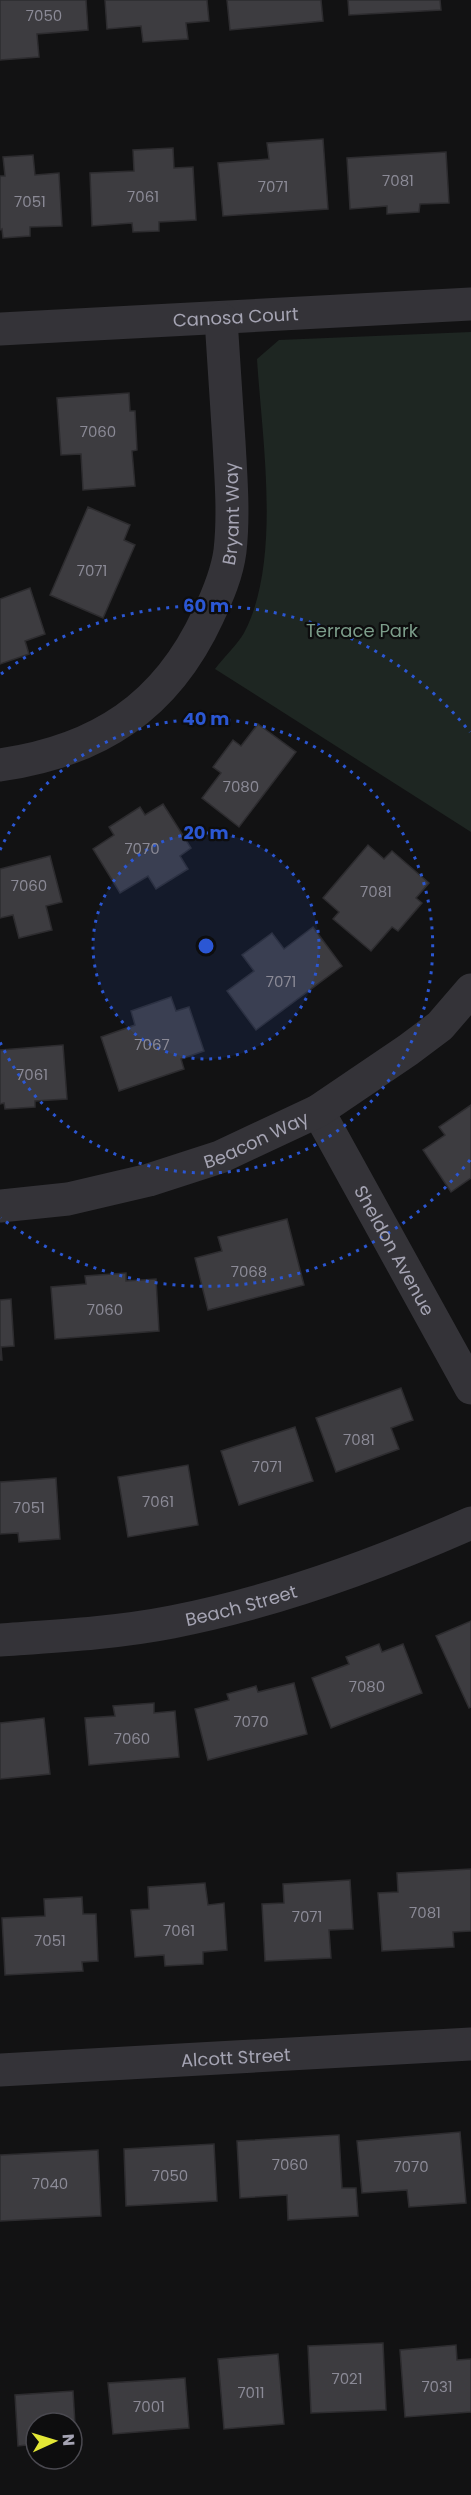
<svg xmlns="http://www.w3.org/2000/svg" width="471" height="2495" font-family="Poppins,sans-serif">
<rect width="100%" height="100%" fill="#121213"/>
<path fill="#1e2622" d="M471,332V832L215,669C224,657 237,645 244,633C282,561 262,439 257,359L279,340Z"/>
<g fill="#3d3c40" stroke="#2d2c2f" stroke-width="1.5">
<polygon points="0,0 86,0 88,30 37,34 39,57 0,60"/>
<polygon points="105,0 207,0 209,21 186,23 188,39 143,42 141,26 107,29"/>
<polygon points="227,0 321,0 323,21 230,30"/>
<polygon points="348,0 440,0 441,10 349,15"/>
<polygon points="323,139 328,209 223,216 218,163 269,159 267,143"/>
<polygon points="173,148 174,168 193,167 196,220 159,222 159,231 133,232 132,223 92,226 90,173 134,171 133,150"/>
<polygon points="446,152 449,203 420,204 419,212 387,214 387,206 350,209 347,158"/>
<polygon points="33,155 35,175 59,173 62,226 30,227 30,236 3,238 2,229 0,230 0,176 5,176 3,157"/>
<polygon points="129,393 130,411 135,411 137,450 132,451 135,486 83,490 81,454 61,455 57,398"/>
<polygon points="88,507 130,525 124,540 135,545 103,618 50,595"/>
<polygon points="30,588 45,634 25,641 29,654 0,664 0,599"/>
<polygon points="258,724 296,752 239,827 202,798 221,773 213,767 233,740 241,746"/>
<polygon points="163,804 191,848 180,856 188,869 156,889 148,876 120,893 93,849 114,835 109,827 140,807 145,815"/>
<polygon points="368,845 384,859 392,851 429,883 416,898 422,903 398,931 392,927 371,951 333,919 339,912 323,898"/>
<polygon points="50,856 62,902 46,906 52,930 19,938 13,915 0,918 0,869"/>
<polygon points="313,927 342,966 256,1030 227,991 254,971 242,955 272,933 284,949"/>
<polygon points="171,997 176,1011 189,1007 204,1051 181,1059 184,1069 119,1091 101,1037 135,1025 131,1011"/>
<polygon points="63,1045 67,1099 35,1101 35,1107 5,1109 4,1103 0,1104 0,1050"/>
<polygon points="471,1105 471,1178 451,1192 423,1150 445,1135 439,1127"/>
<polygon points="287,1219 304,1285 208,1310 195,1258 222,1251 218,1237"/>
<polygon points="126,1273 126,1281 156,1279 159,1331 55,1339 51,1287 86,1284 85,1276"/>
<polygon points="11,1299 14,1346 1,1347 2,1360 0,1360 0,1300"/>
<polygon points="401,1388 413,1420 391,1428 399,1449 336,1472 316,1418"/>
<polygon points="295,1427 313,1481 239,1505 221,1451"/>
<polygon points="188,1465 198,1525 128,1537 118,1477"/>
<polygon points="56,1478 60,1539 19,1542 18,1533 0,1534 0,1482"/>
<polygon points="471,1621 471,1707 469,1708 436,1636"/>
<polygon points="379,1644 382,1652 403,1644 422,1693 331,1728 312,1678 349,1664 346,1657"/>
<polygon points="294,1683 307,1734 208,1760 195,1709 229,1700 227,1694 256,1686 258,1692"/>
<polygon points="154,1703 154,1713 175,1711 179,1757 89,1765 85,1718 115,1716 113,1706"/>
<polygon points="44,1718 50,1774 0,1779 0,1723"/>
<polygon points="471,1869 471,1931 453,1932 454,1947 382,1951 378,1893 398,1892 397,1873"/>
<polygon points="350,1880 353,1929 329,1930 331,1958 265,1961 262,1904 284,1903 283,1884"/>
<polygon points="205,1883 208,1905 224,1903 227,1950 203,1952 203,1964 165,1966 164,1955 135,1957 131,1910 149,1909 148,1887"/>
<polygon points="82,1897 83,1914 96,1914 98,1961 82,1962 83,1971 5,1975 2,1918 45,1916 44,1899"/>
<polygon points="460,2132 466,2203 409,2207 407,2190 362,2193 357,2141"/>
<polygon points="339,2135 342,2188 356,2188 358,2216 288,2220 287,2195 240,2198 237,2141"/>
<polygon points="214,2144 217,2201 126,2206 124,2149"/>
<polygon points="98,2150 101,2216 0,2221 0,2155"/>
<polygon points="383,2343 386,2410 311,2413 308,2346"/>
<polygon points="456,2345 457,2360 471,2359 471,2412 405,2417 400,2350"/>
<polygon points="278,2354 284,2424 224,2429 218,2359"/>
<polygon points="185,2378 189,2428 113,2434 108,2383"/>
<polygon points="73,2391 76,2441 72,2441 72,2423 36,2423 36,2444 18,2446 15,2395"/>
</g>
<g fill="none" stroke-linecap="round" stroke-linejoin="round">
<g stroke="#343338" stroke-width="33">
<path id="s1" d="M0,329L471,304"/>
<path id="s2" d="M0,765C98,751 166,707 208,616C218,595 227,574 230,551C234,515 231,479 229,442C226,401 224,360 221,319"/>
<path id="s3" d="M318,1111L471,1388"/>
<path id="s4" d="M0,1206L68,1199L149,1180L220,1157L318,1111L408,1050L440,1026L471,990"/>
<path id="s5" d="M0,1640C58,1636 116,1633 172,1622C275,1602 376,1565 471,1523"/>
<path id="s6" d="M0,2070L471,2044"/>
</g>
</g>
<circle cx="206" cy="946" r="113" fill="#2b57d4" fill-opacity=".12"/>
<g fill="none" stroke="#2b57d4" stroke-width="3" stroke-dasharray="3 6">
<circle cx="206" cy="946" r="113"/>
<path d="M0 850A227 227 0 1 1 0 1042"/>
<path d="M470 1160A340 340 0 0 1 1 1218M1 674A340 340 0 0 1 470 732"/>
</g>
<g text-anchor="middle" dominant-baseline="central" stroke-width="4.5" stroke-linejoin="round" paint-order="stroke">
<g font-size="15" fill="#8b8a96">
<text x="44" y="15">7050</text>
<text x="398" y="180">7081</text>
<text x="273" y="186">7071</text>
<text x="143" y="196">7061</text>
<text x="30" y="201">7051</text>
<text x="98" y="431">7060</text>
<text x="92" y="570">7071</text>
<text x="241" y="786">7080</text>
<text x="142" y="848">7070</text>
<text x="29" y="885">7060</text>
<text x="376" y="891">7081</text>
<text x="281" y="981">7071</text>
<text x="152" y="1044">7067</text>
<text x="32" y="1074">7061</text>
<text x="249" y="1271">7068</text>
<text x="105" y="1309">7060</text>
<text x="359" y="1439">7081</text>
<text x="267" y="1466">7071</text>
<text x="158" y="1501">7061</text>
<text x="29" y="1507">7051</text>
<text x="367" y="1686">7080</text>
<text x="251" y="1721">7070</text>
<text x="132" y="1738">7060</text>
<text x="425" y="1912">7081</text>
<text x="307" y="1916">7071</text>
<text x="179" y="1930">7061</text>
<text x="50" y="1940">7051</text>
<text x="290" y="2164">7060</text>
<text x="411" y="2166">7070</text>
<text x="170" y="2175">7050</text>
<text x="50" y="2183">7040</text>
<text x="347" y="2378">7021</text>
<text x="437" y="2386">7031</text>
<text x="251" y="2392">7011</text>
<text x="149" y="2406">7001</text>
</g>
<g font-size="18" fill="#a5a4b3" stroke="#0d0d0e">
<text stroke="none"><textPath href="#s1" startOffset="236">Canosa Court</textPath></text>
<text stroke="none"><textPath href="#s2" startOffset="375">Bryant Way</textPath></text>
<text stroke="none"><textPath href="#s4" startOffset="266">Beacon Way</textPath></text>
<text stroke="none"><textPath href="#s3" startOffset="159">Sheldon Avenue</textPath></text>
<text stroke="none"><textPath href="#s5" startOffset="244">Beach Street</textPath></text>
<text stroke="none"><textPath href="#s6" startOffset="236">Alcott Street</textPath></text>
</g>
<g font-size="18" fill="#7c9d8a" stroke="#0d0d0e">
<text x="362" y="630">Terrace Park</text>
</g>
</g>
<circle cx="206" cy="946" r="9" fill="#2b57d4" stroke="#0d0d0e" stroke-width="3"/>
<g font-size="18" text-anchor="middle" font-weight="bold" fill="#2b57d4" stroke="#0d0d0e" stroke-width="4.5" stroke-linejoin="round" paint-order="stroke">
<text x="206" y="612">60 m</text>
<text x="206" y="725">40 m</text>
<text x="206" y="839">20 m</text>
</g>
<g transform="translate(54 2441) rotate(86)"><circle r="28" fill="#0d0d0e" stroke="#4a4950" stroke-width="1.5"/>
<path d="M0-4.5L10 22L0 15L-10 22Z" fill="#e3e736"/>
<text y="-9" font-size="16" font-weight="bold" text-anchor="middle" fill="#a5a4b3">N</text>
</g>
</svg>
